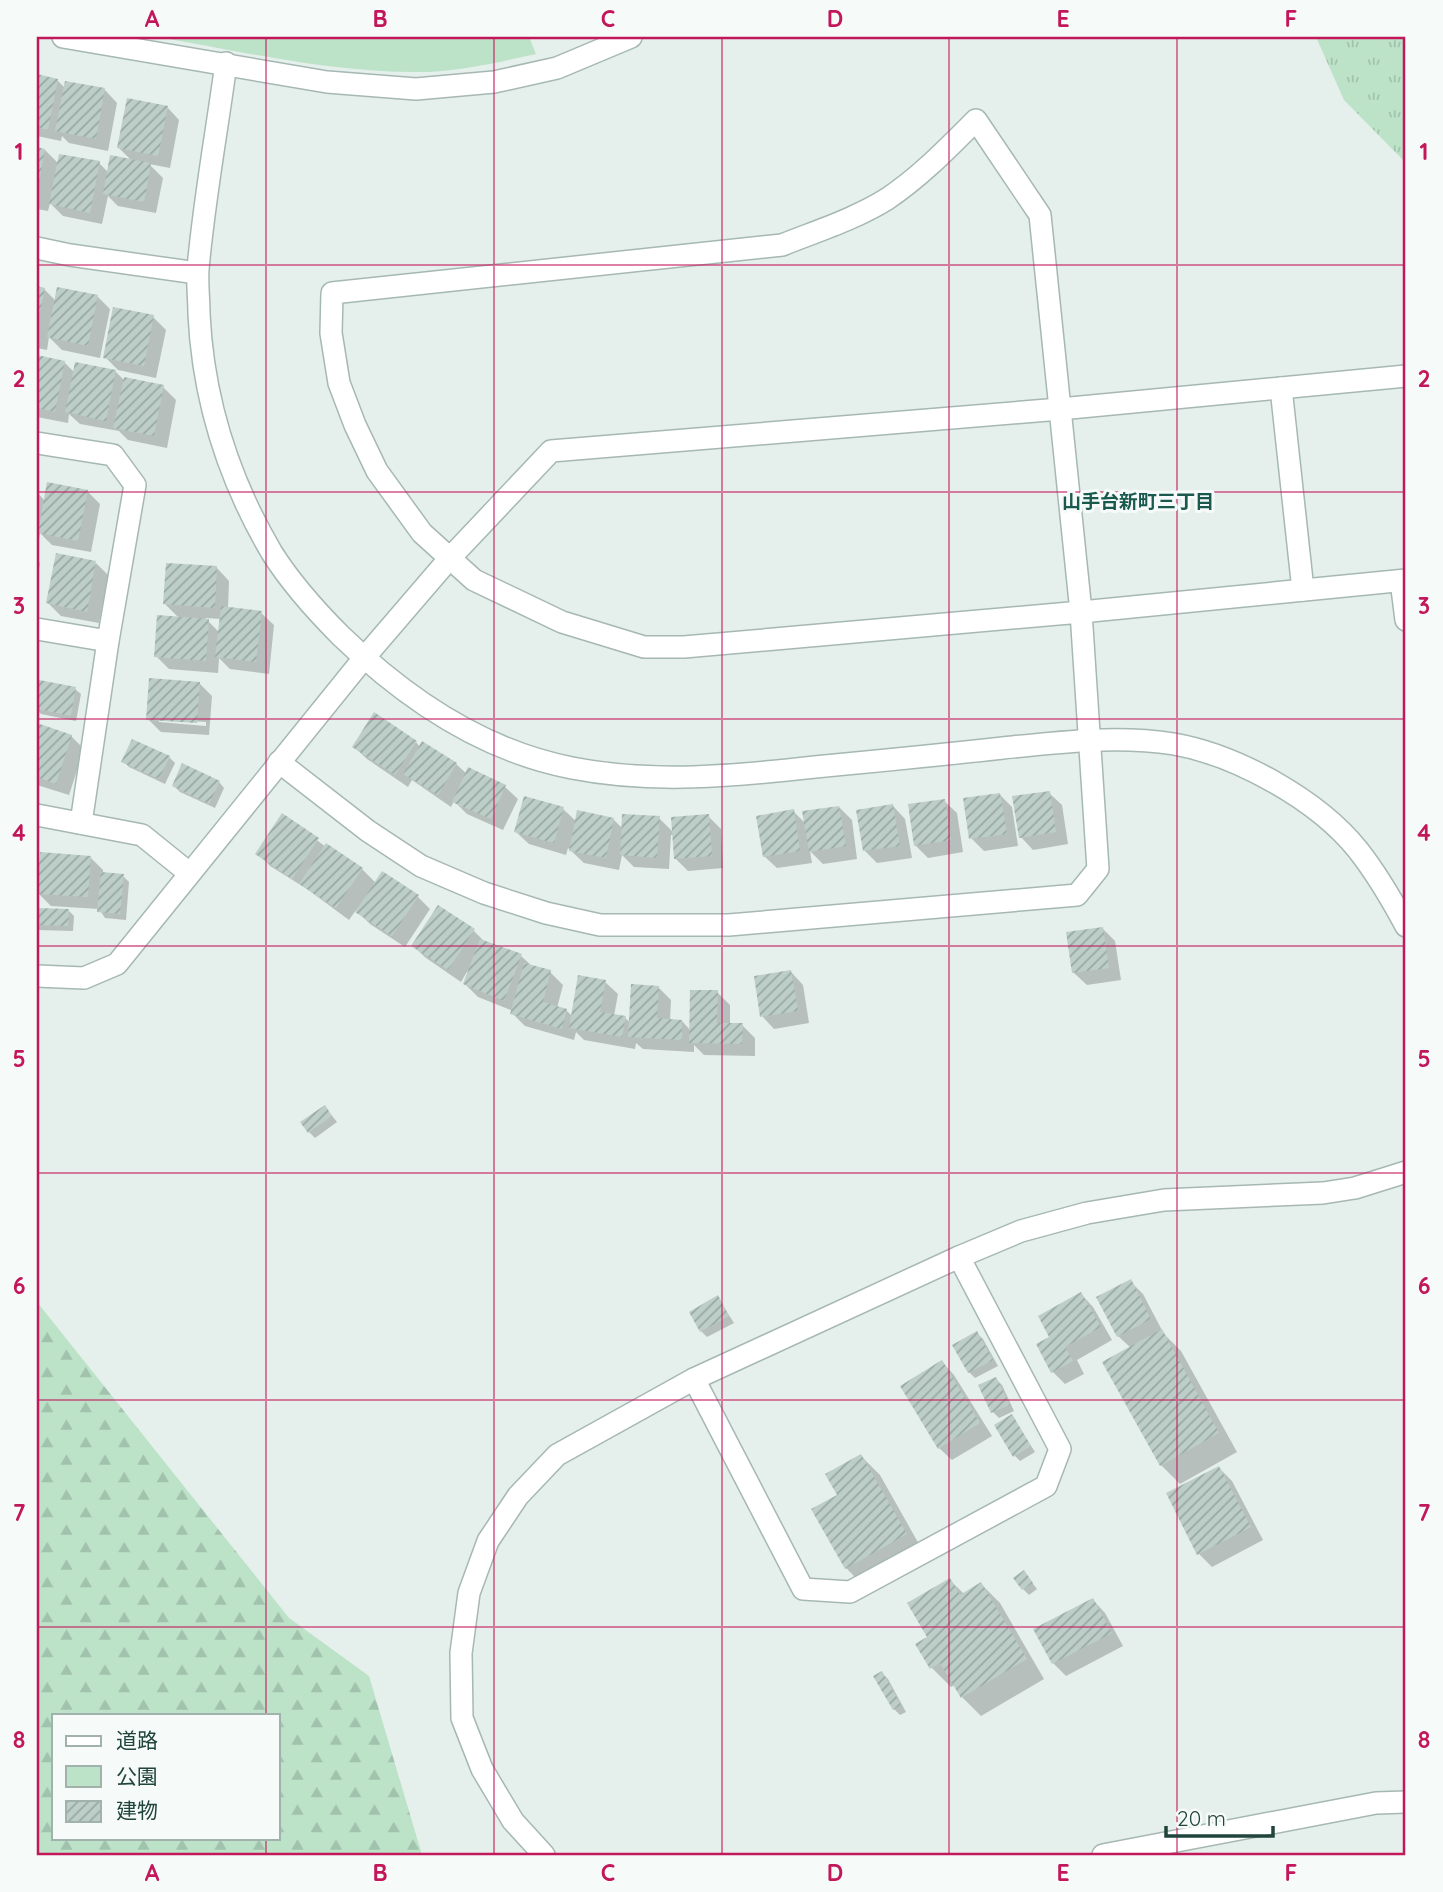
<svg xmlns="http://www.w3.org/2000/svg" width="1443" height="1892" font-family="Quicksand,'Noto Sans JP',sans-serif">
<defs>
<pattern id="grass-tufts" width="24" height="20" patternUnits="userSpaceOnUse" patternTransform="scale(1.75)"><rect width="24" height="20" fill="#bce2c8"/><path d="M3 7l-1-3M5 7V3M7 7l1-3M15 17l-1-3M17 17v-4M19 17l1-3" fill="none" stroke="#a1c3ad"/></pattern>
<pattern id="forest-firs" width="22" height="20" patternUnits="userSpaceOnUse" patternTransform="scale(1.75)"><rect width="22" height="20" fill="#bce2c8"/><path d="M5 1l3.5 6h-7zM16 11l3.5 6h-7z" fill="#a1c3ad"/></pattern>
<pattern id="building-hatch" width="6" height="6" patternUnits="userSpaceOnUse" patternTransform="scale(1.75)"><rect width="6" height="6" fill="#bccec7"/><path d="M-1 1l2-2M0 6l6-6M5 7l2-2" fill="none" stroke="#98a9a3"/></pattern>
</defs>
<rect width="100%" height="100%" fill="#e5efeb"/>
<polygon fill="url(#grass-tufts)" points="1316,37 1406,37 1406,163 1344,100"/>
<path fill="url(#forest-firs)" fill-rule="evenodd" d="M37,1302L289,1618L369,1676L422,1855H37ZM54,1715H278V1838H54Z"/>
<path fill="#bce2c8" d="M157,37H529L536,54C495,63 452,73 410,72C324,71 240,51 157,37Z"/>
<g fill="#0003" fill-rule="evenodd">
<polygon points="37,76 57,80 65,88 105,90 117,103 108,151 69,143 62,136 61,141 37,136"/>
<polygon points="167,107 179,120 170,168 149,164 163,178 156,213 118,206 108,196 102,224 63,216 50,203 48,211 37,209 37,149 45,150 59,164 99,163 109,173 133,162 119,148"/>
<polygon points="37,288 44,289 56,301 97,296 110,309 100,358 62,350 49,337 47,350 37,348"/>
<polygon points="153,317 166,330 156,378 118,370 105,357"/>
<polygon points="37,357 65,363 75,373 115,371 125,381 163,387 176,400 167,448 128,440 119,431 80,424 69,414 68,423 37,417"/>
<polygon points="1404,396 1406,396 1406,435"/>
<polygon points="37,492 45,501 88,492 100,504 91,552 52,545 40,533 37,549"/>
<polygon points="37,560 40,563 37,582"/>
<polygon points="96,563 108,575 99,623 61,616 48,603"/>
<path d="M217,568L229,581L228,609L261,613L274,625L269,674L230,669L219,658L218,673L169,669L156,656L180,619L165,604ZM205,618L221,619L220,633Z"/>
<polygon points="40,682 75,689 81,694 76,721 41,714 37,710"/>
<path d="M199,683L212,696L209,735L161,732L148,719ZM159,719L206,722V726L159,722Z"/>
<polygon points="37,725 71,736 84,749 69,795 37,785"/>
<polygon points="416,742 420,747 456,764 467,774 505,787 518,799 503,830 467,814 454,801 451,807 412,780 408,787 367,759 354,747"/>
<polygon points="169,757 175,763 165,784 129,767 123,761"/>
<polygon points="219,782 224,788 215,808 180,792 174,786"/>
<polygon points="1049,793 1062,805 1068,844 1033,850 1021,837"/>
<polygon points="1000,795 1012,807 1018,846 984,851 971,838"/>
<polygon points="944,801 957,813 963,852 928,858 915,845"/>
<polygon points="893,806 905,819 912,858 877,863 864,850"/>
<polygon points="839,807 852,820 857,859 823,864 810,851 812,863 777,868 764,856 793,811 806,824"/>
<polygon points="563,809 577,822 613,819 623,829 659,818 674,833 708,816 721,829 723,868 688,871 675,858 674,835 671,835 669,869 634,867 622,855 619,870 584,863 568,848 566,855 529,844 516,832"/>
<polygon points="283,815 326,847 362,869 376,883 418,897 430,909 405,947 370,924 356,910 349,920 307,889 270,866 258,853"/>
<polygon points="90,857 103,870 103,874 123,876 129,882 126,920 105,918 99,909 51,906 38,893"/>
<polygon points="37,910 68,910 74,916 73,931 37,930"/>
<polygon points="1102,928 1115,941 1121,980 1087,985 1074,973"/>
<polygon points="474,931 485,942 521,956 532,966 550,972 563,985 557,1008 566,1010 573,1017 605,982 618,994 614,1016 625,1018 631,1023 658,987 671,1000 670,1021 682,1021 691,1031 717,992 730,1005 730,1025 742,1025 755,1038 755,1056 704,1055 694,1045 694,1052 643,1049 636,1043 635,1049 584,1040 576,1032 574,1040 525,1026 512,1013 513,1011 478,997 465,984 468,970 461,982 426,958 413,946"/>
<polygon points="791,972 803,985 809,1023 774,1029 762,1016"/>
<polygon points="325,1107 337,1122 315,1138 309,1132"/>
<polygon points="1130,1281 1143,1294 1164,1334 1181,1351 1237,1452 1180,1484 1161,1465 1131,1348 1118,1336"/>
<polygon points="1081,1294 1093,1307 1112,1340 1077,1360 1084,1374 1065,1384 1053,1372 1052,1337"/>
<polygon points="718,1298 734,1323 707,1337 701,1331"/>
<polygon points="977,1333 983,1339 998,1366 975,1378 969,1372"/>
<polygon points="942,1362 954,1375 992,1436 952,1460 939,1448"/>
<polygon points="996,1379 1002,1385 1014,1411 999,1418 993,1412"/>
<polygon points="1012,1416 1035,1452 1020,1461 1014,1455"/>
<polygon points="861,1456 880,1475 924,1553 865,1587 846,1568 839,1496"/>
<polygon points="1219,1468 1232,1481 1263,1540 1212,1567 1199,1554"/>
<polygon points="1024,1572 1037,1589 1029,1595 1023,1589"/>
<polygon points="950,1580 964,1594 981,1584 1000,1603 1044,1679 981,1716 962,1697 955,1685 951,1687 932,1668 918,1645 930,1637"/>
<polygon points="1093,1600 1105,1613 1123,1646 1066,1676 1053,1663"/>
<polygon points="882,1673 888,1679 906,1712 900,1715 894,1709"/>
</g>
<g fill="url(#building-hatch)">
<polygon points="37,74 58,79 48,130 37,127"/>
<polygon points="65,81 105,88 96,139 55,131"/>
<polygon points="127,98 168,106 158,156 117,148"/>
<polygon points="37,147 45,149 38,188 37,188"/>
<polygon points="59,154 100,161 90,213 49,204"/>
<polygon points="110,155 151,163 144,202 103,194"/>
<polygon points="37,286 45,288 38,320 37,320"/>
<polygon points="57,287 98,295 88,346 47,337"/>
<polygon points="113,307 154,315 144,366 103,358"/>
<polygon points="37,355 65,361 55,412 37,408"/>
<polygon points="75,362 116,370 106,421 65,412"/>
<polygon points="124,377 164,385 154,436 113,428"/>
<polygon points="47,482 88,490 78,541 38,533"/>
<polygon points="56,553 96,561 87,612 46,603"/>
<polygon points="166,563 217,566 215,608 163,604"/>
<polygon points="221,606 262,611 256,662 215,657"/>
<polygon points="157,615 209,619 206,661 154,657"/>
<polygon points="149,678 200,682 197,723 146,720"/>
<polygon points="39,680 76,687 71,716 37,709"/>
<polygon points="374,712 417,741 395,775 352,747"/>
<polygon points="37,723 72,735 56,784 37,777"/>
<polygon points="132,739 170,756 159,779 121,762"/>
<polygon points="422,741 457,763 438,795 403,774"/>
<polygon points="182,763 220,781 209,804 172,786"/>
<polygon points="468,767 506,785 491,819 452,802"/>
<polygon points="1050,791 1056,832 1019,838 1012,796"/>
<polygon points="1000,793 1007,834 969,839 963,798"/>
<polygon points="524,796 564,807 554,843 514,832"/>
<polygon points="945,799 951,840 914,846 908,804"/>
<polygon points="893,804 900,846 863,851 856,810"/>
<polygon points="839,806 846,846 809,852 802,811"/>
<polygon points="794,809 800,851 763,857 756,816"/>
<polygon points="577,810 614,818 606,858 569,851"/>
<polygon points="282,813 319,838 292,879 255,854"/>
<polygon points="622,814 660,816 657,858 620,855"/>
<polygon points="709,814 712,856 674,859 671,817"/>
<polygon points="326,843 363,868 336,908 299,884"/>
<polygon points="40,852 91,856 88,897 37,894"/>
<polygon points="382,871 419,895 392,936 355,912"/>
<polygon points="101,872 124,874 120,914 97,912"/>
<polygon points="438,905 475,929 448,970 411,946"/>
<polygon points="37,908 69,909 68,926 37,925"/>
<polygon points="1103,927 1109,968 1072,973 1066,932"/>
<polygon points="480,939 522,954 504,1001 463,984"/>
<polygon points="524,963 551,970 543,1002 567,1009 562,1029 510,1014"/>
<polygon points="791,970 798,1011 760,1017 754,976"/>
<polygon points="578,975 606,980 600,1012 626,1016 622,1037 569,1028"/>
<polygon points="631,984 659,986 657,1018 682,1020 682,1040 628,1037"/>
<polygon points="690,990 718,990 717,1023 743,1023 742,1044 689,1043"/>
<polygon points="325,1105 332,1116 308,1133 300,1122"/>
<polygon points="1131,1279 1151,1319 1117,1337 1096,1297"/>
<polygon points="1081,1292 1101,1327 1065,1347 1073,1361 1051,1373 1036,1344 1049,1337 1038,1316"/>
<polygon points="718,1295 729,1316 700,1332 689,1312"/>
<polygon points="1162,1329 1219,1433 1160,1466 1102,1362"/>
<polygon points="977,1331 993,1360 968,1373 952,1345"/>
<polygon points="942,1360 980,1423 938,1449 900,1386"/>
<polygon points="996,1377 1010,1405 991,1413 978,1385"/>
<polygon points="1012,1414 1031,1446 1013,1457 994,1425"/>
<polygon points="861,1454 907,1534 845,1569 811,1509 837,1495 825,1474"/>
<polygon points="1219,1466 1251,1527 1197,1555 1166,1493"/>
<polygon points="1024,1570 1033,1583 1022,1590 1013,1578"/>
<polygon points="950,1578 960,1595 981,1582 1027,1659 961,1698 940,1663 930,1669 915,1644 927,1637 907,1603"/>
<polygon points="1093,1598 1112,1633 1052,1664 1033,1629"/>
<polygon points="882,1671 901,1705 893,1710 873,1676"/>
</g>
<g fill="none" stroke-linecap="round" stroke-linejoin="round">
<defs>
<g id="minor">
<polyline points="63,37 327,82 416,89 494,82 557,68 631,37"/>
<polyline points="37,248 70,255 197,273"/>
<polyline points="1281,388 1303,590"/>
<polyline points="37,443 113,455 135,485 108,641 81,823"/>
<polyline points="1401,581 1406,620"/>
<polyline points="37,629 108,641"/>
<path d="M279,762L368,831L421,866L484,893L546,913L600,925H729L1077,895L1098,869L1081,612L1040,215L976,120C948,148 920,177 887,199C855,219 817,231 782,245L332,293L331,333L339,383L355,425L377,471L422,533L474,580L562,622L644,647H684L1081,612L1406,580"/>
<polyline points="37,815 142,835 189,873"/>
<polyline points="37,976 84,978 117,964 364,658 449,559 551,451 1060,409 1406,376"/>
<polyline points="694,1379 803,1589 850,1592 1046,1486 1060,1449 959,1257"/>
</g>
<g id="tertiary">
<path d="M226,63C217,131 204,200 198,269C197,284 199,299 199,314C203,398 229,480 272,553C291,583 316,611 341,636C405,698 484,751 572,768C653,784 734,776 815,767C878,761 940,755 1003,748C1060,742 1117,735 1174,744C1237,755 1318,800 1358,850C1377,874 1392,900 1406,926"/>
<polyline points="544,1855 513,1821 482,1769 462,1718 461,1653 469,1593 488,1541 518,1496 557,1455 694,1379 959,1257 1021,1231 1087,1213 1164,1200 1323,1193 1355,1188 1406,1172"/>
<polyline points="1103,1855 1376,1803 1406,1802"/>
</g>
</defs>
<use href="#minor" stroke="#a6b8b3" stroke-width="24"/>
<use href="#tertiary" stroke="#a6b8b3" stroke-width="24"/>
<use href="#minor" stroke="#fff" stroke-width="21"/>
<use href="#tertiary" stroke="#fff" stroke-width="21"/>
</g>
<path fill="none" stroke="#c2185b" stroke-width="2" stroke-opacity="0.55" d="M266,37V1715M494,37V1855M722,37V1855M949,37V1855M1177,37V1855M37,265H1406M37,492H1406M37,719H1406M37,946H1406M37,1173H1406M37,1400H1406M37,1627H1406M266,1838V1855"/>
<g text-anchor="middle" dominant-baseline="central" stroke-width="6" stroke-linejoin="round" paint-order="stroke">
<g font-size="19" font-weight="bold" fill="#1a594d" stroke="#f6fbf9">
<text x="1138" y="501">山手台新町三丁目</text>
</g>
</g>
<rect width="1443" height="1892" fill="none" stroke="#f6fbf9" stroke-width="77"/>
<rect x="52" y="1714" width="228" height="126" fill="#f6fbf9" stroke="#a1b2ad" stroke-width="2"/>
<rect x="66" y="1736" width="35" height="10" fill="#ffffff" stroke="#a1b2ad" stroke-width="2"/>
<text x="116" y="1748" font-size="21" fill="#21443c">道路</text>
<rect x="66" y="1766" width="35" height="21" fill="#bce2c8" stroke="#a1b2ad" stroke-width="2"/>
<text x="116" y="1784" font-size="21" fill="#21443c">公園</text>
<rect x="66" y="1801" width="35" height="21" fill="url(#building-hatch)" stroke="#a1b2ad" stroke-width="2"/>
<text x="116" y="1818" font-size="21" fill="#21443c">建物</text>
<path d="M1166 1826v10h107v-10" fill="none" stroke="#21443c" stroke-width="3.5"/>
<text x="1177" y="1826" font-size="21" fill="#21443c" stroke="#f6fbf9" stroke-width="5" paint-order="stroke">20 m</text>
<rect x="38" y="38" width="1366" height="1816" fill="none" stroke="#c2185b" stroke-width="2.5"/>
<g font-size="23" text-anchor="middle" font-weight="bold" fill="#c2185b">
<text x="152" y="27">A</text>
<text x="380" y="27">B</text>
<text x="608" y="27">C</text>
<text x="835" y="27">D</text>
<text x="1063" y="27">E</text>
<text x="1291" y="27">F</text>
<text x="19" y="160">1</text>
<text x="1424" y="160">1</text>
<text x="19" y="387">2</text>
<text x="1424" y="387">2</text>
<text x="19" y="614">3</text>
<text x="1424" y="614">3</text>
<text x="19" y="841">4</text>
<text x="1424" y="841">4</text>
<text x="19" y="1067">5</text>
<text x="1424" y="1067">5</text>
<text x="19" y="1294">6</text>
<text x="1424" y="1294">6</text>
<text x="19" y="1521">7</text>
<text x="1424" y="1521">7</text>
<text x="19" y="1748">8</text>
<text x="1424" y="1748">8</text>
<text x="152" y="1881">A</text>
<text x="380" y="1881">B</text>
<text x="608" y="1881">C</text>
<text x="835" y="1881">D</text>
<text x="1063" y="1881">E</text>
<text x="1291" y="1881">F</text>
</g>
</svg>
